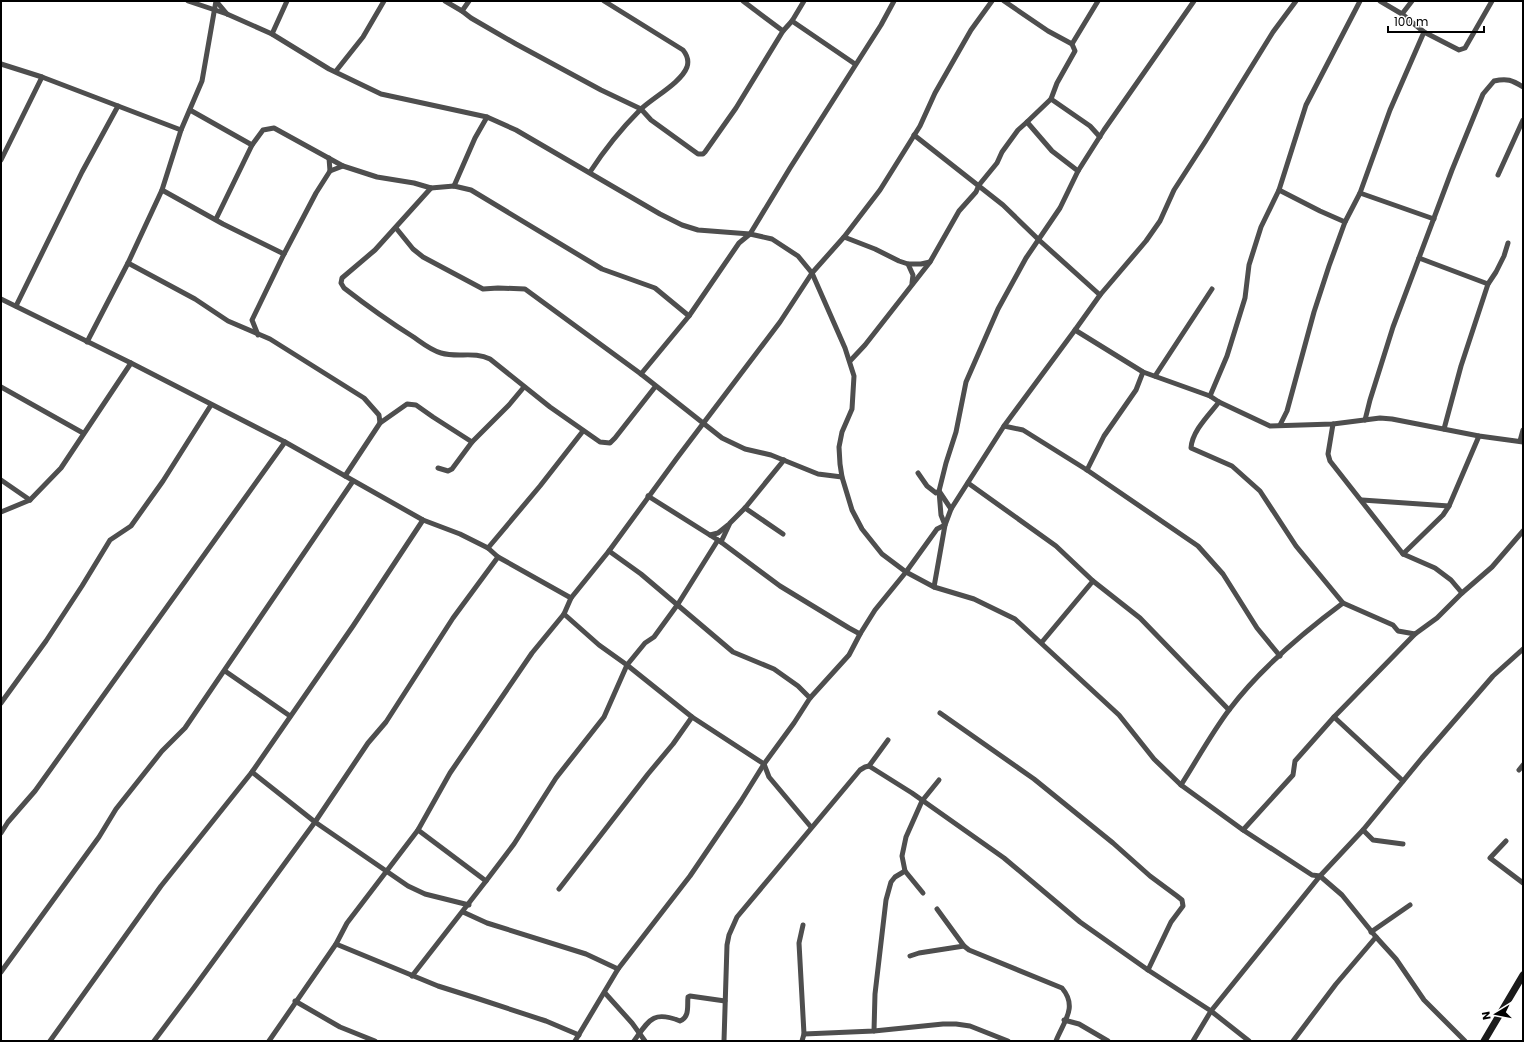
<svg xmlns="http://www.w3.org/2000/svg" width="1524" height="1042" font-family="Poppins,sans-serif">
<rect width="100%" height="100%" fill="#fff"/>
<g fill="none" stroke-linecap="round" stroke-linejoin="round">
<g stroke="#4e4e4e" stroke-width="5">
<polyline points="188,1 227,14 272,34 329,69 381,94 487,117 516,130 660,214 682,225 698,230 750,234 772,239 798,256 812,273 845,348 854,376 852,409 842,432 839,447 840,464 842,477 852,510 862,529 882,554 906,572 934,587 974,599 1015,619 1119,715 1154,759 1181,785 1243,830 1312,875 1320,876 1342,895 1376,937 1396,959 1424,1000 1465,1041"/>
<polyline points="216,1 227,14"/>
<polyline points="445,1 462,11 471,18 516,44 601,90 641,109 651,120 698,154 703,154 705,152 736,108 783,31 792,21 804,1"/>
<polyline points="743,1 783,31"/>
<polyline points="1004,1 1048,31 1072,44"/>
<polyline points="1380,1 1402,14 1424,32 1459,50 1465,48 1492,1"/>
<polyline points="462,11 469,1"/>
<polyline points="1402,14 1412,1"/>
<polyline points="792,21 855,64"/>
<polyline points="272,34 287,1"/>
<polyline points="1,64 42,77 181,130"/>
<polyline points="336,71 363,37 384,1"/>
<polyline points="1051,99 1090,126 1100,137"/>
<polyline points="190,110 252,145"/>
<polyline points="1027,122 1051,99 1057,83 1075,51 1072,44 1098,1"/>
<polyline points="914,135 1003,205 1039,240 1100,295"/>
<polyline points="329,158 330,171"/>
<polyline points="1,160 42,77"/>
<path d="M590,172C603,152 623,127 640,110C652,98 681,83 687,67C689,61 687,55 683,50L604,1"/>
<polyline points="1498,175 1523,120"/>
<polyline points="454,186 475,138 487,117"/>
<path d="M431,188L375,250L342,278L341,283L344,288C366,305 388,321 412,336C421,342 430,350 441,353C458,358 474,351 490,359L550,407L600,442L610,443L615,438L655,387"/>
<polyline points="162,190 223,224 284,254"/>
<polyline points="1279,190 1320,211 1345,222"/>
<polyline points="1360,193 1434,219"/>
<polyline points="216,219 252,145 263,130 274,128 343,166 377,177 414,183 431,188 454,186 471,190 602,269 655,288 689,316"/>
<polyline points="396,228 413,249 423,257 483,289 498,288 525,289 641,374 722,438 745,449 771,455 818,474 842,477"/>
<polyline points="844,237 875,249 899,261 908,264 921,264 930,262 959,211 976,192 979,185 997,163 1002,152 1018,130 1027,122 1052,151 1078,171"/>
<polyline points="1419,258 1488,284"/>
<polyline points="128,263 195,299 228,321 270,339 364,398 379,415 380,423"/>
<polyline points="908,264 913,275 912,283"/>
<polyline points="1,299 131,363 285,442 423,520 460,534 488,548 498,557 571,598"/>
<polyline points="16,306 82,172 118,106"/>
<polyline points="1075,330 1143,372 1210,396 1219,402 1270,426 1333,424 1380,418 1392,419 1479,436 1523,442"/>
<polyline points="258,335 252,320 284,254 316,193 330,171 343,166"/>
<polyline points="87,342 128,263 162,190 181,130 202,81 216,1"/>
<polyline points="850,361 865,345 930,262"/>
<polyline points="641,374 689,316 739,243 750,234 790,168 881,25 894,1"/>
<polyline points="1155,376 1212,289"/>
<polyline points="1,387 83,433"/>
<polyline points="1210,396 1227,356 1245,298 1249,265 1261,227 1279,190 1306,105 1360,1"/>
<path d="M1365,420L1370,400L1393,327L1452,170L1483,94L1494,81C1507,78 1512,80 1523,87"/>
<polyline points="1333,424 1328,454 1330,461 1403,554 1435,568 1451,580 1462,593"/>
<polyline points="1280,425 1287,411 1314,312 1329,266 1345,222 1360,193 1390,110 1424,32"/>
<polyline points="1004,426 1023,430 1087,470 1198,546 1223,574 1257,628 1280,656"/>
<polyline points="1444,429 1461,366 1488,284 1496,272 1504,256 1508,243"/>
<polyline points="1520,441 1523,430"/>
<polyline points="438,468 448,471 452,469 472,442 509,405 524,387"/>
<polyline points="1087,470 1104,436 1136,390 1143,372"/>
<polyline points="918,473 927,486 936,493 939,491 951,509"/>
<polyline points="345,476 380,423 407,404 416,405 433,417 472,442"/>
<polyline points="1,480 30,500"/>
<polyline points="968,483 1056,546 1093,581 1140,618 1229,710"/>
<polyline points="648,496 721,542 780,586 849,628 860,634"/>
<polyline points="1362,500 1449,506"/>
<polyline points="745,508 783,534"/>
<polyline points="1,512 30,500 61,468 131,363"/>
<polyline points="710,535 718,533 728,525"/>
<polyline points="721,542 730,523 745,508 784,460"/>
<polyline points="488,548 540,486 583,431"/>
<polyline points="609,551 641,574 733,652 774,669 798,686 810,698"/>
<polyline points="1403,554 1443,515 1449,506 1479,436"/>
<polyline points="934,587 945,525 941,515 939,491 946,463 956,432 966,382 998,309 1026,258 1060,208 1078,171 1104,130 1194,1"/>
<polyline points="1343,603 1393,625 1398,631 1415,634 1437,618 1462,593 1492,567 1523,531"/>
<polyline points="564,614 599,645 627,665 692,717 764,764 769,777 811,827"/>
<polyline points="1042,642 1093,581"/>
<polyline points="225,671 290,716"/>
<polyline points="1,703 46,641 82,586 110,540 131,526 163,481 211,405"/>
<polyline points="940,713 1034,779 1113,843 1150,876 1177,896 1182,900 1183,906 1171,922 1148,970"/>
<polyline points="1334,717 1403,781"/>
<polyline points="869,766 888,740"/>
<polyline points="1519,770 1523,765"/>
<polyline points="252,772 315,822 408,886 425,894 469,905"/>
<path d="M1181,785C1197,760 1211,734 1229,710C1258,671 1304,632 1343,603L1296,546L1260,491L1232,466L1191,448C1192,431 1209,415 1219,402"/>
<polyline points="418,830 486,881"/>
<polyline points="1243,830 1293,775 1295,761 1334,717 1415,634"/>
<polyline points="1363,830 1373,840 1403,844"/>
<polyline points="1,833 8,822 35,791 285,442"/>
<polyline points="1506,841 1490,858 1523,883"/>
<polyline points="559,889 648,774 673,744 692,717"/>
<polyline points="923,893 905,871 902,856 906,837 922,801 939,780"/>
<path d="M937,909L964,946L969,950L1062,988C1078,1007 1064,1021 1056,1041"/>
<polyline points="463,912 487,923 586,954 618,969"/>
<polyline points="1371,932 1410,905"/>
<polyline points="336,944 438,986 476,998 546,1021 579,1035"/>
<polyline points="910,956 919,953 964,946"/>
<polyline points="1,972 99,837 116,809 162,751 185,728 353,481"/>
<polyline points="412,976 486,881 514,844 556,778 604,717 627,665 645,643 654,637 678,604 718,540"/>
<polyline points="605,993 632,1023 645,1041"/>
<polyline points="295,1001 340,1027 375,1041"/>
<polyline points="1064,1020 1079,1024 1108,1041"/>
<polyline points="874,1031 875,994 886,900 891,882 895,877 905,871"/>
<polyline points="804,1034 874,1031 943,1024 956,1024 970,1026 1008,1041"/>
<polyline points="50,1041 161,886 252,772 353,626 423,520"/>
<polyline points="154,1041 193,989 315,822 368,743 386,722 453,618 498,557"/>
<polyline points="269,1041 336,944 347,923 418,830 450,773 532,653 564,614 571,598 609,551 677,458 780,322 812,273 844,237 880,190 920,126 935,93 971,30 992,1"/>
<polyline points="575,1041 618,969 690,876 741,801 764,764 794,723 810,698 849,655 860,634 875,610 906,572 937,529 945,525 951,509 1004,426 1075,330 1100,295 1146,241 1160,221 1174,190 1205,142 1273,32 1296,1"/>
<path d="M634,1041C649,1020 653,1010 680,1021C690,1017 687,1006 688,997L690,996L725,1001"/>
<polyline points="724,1041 727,945 729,935 737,917 860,770 865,767 869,766 912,793 1004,858 1080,922 1148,970 1211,1011 1249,1041"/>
<polyline points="802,1041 804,1034 799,943 803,925"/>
<polyline points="1193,1041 1211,1011 1320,876 1363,830 1422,758 1493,676 1523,649"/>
<polyline points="1293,1041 1336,984 1376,937"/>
</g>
<polyline stroke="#1b1b1b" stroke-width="7" points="1484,1041 1523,975"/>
</g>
<rect width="1524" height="1042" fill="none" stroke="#000000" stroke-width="4"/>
<g transform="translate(1496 1014) rotate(260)" stroke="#ffffff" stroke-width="3" paint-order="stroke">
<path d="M0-3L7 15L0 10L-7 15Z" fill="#000000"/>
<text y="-6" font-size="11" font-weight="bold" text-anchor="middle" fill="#000000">N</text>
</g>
<path d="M1388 26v6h96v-6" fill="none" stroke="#000000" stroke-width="2"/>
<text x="1394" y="26" font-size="12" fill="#000000" stroke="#ffffff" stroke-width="3" paint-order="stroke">100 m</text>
</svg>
